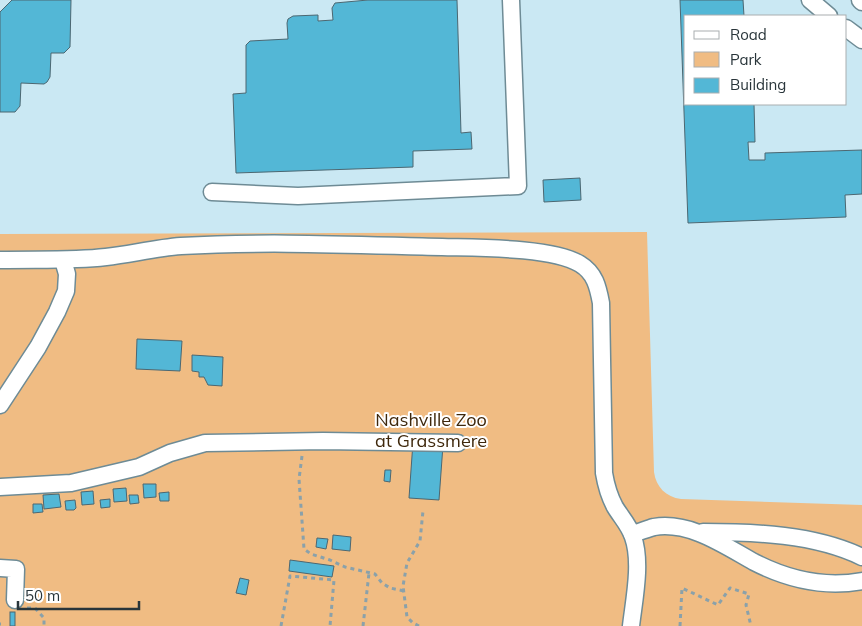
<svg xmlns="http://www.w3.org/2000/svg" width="862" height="626" font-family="Mulish,sans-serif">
<rect width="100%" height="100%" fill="#cae8f3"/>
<path fill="#f0bc83" d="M647,232L654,472C656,487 666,497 681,499L862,505V626H0V234Z"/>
<g fill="#53b7d6" stroke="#4c6771">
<polygon points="12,0 71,0 70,47 64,53 51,53 50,77 47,82 44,84 21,83 20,106 15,112 0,112 0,12"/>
<polygon points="368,0 457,0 461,133 471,132 472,149 413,151 413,167 236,173 233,94 246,93 246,45 250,41 288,39 287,23 288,19 293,16 318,15 318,21 333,20 332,8 335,3"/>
<polygon points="680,0 743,0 744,16 686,16 686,104 754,104 755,142 748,142 749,160 765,160 765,153 862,150 862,194 845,195 846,217 688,223"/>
<polygon points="580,178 581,200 544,202 543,180"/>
<polygon points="137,339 182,341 180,371 136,369"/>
<polygon points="192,355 223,357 222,386 208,385 204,377 199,377 199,372 192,371"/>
<polygon points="413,442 443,445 439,500 409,498"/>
<polygon points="385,470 391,470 390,482 384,481"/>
<polygon points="143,484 156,484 156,497 144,498"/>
<polygon points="126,488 127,501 114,502 113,489"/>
<polygon points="93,491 94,504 82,505 81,492"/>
<polygon points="169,492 169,501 160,501 159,493"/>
<polygon points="59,494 61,507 44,509 43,495"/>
<polygon points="129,495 138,495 139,503 130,504"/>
<polygon points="110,499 110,507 101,508 100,500"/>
<polygon points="75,500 76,508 74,510 66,510 65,501"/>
<polygon points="33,504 42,504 43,512 33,513"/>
<polygon points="333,535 351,537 350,551 332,549"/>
<polygon points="317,538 328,539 326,549 316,547"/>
<polygon points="290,560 334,566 332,577 289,571"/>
<polygon points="240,578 249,580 246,595 236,593"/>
<rect x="10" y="612" width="5" height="14"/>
</g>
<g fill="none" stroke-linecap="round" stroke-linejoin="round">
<defs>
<g id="minor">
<polyline points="810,0 829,16"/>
<polyline points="860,0 862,2"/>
<polyline points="846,28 862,40"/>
<polyline points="212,192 298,196 518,186 511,0"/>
<path d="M0,260C35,259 71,261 106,257C131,254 156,248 181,246C268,241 355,245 442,247C477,248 552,247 580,264C595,273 598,287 601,303L604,473C606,485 609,496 615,507C621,517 629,525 633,537C642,562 634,600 631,626"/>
<polyline points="0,405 38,347 57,312 66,291 67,274 63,260"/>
<polyline points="0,487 71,483 139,467 170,453 205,443 323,441 458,443"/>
<path d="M703,532C754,532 815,534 862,557"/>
<path d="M632,534C639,532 647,529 654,527C690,521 725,546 754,562C789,580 824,588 862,581"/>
<polyline points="0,568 16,569 15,600"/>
</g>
</defs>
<use href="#minor" stroke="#6e8b95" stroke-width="19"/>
<g stroke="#8aa1aa" stroke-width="3" stroke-dasharray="4 4" stroke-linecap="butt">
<polyline points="302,456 299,479 304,549 311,554 330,560 345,567 375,574 382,583 390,588 404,591"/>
<polyline points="27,608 35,608 44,618 44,626"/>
<polyline points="0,624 1,624"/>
<polyline points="281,626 290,576 334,580 330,626"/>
<polyline points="363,626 369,573"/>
<polyline points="419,626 413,623 407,617 403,586 407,563 420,541 423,511"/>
<polyline points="680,626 682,588 718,605 730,588 749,594 746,605 751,626"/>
</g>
<use href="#minor" stroke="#fff" stroke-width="16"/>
</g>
<g text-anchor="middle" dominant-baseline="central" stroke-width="4" stroke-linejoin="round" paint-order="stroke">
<g font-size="18" fill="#3f280c" stroke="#fff">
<text x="431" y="419">Nashville Zoo<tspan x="431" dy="21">at Grassmere</tspan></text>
</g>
</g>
<rect x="684" y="15" width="162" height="90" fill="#ffffff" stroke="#a9aeb0"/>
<rect x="694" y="31" width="25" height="8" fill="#ffffff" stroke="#a9aeb0"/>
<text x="730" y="40" font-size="15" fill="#29353a">Road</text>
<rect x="694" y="52" width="25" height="15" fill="#f0bc83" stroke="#a9aeb0"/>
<text x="730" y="65" font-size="15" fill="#29353a">Park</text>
<rect x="694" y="78" width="25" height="15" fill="#53b7d6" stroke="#a9aeb0"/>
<text x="730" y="90" font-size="15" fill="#29353a">Building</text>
<path d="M18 601v8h121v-8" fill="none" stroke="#29353a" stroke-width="2.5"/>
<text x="25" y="601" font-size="15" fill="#29353a" stroke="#ffffff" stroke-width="4" paint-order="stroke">50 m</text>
</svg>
